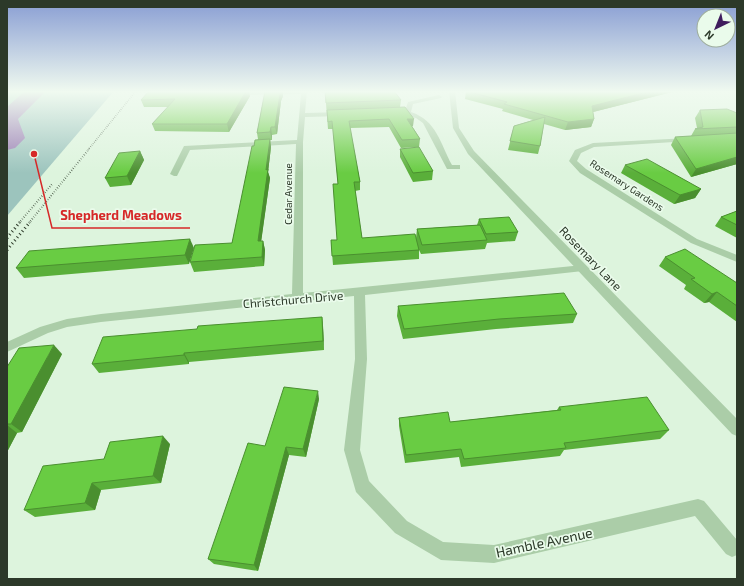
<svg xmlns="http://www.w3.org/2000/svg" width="744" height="586" font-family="'Exo 2',sans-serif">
<rect width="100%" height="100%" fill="#ddf4dd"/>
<polygon fill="#9cc4bd" points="7,91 114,91 7,216"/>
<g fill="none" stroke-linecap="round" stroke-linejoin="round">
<polygon fill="#987ab3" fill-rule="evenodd" points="25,91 46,91 18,119 25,138 15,148 7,150 7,107"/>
<g fill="#abcda8" fill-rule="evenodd">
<polygon points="234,91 307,91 305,113 342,112 345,114 342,116 305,117 303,142 303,293 583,265 588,268 583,271 365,295 367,359 360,450 369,481 407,521 443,542 494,545 698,499 704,501 737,540 737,555 732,557 726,554 695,516 494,563 441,560 395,533 356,492 344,450 355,359 354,296 101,322 67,327 48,333 7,352 7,342 40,327 67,319 101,314 292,294 296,144 190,150 177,176 174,176 170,174 184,146 297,140 301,94 234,95 231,93"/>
<path d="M439,95L442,97L441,98L413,104L411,112C437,121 440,143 452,165H460V169H447L423,123L416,118L392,112L395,110L405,111L408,102Z"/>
<polygon points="688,138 691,140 690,141 594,147 581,153 577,161 586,169 697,239 737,255 737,262 691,243 580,173 569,161 575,150 593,143"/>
</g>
<polygon fill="#abcda8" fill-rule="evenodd" points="449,91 455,91 459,128 474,151 737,419 737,436 732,434 468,154 453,128"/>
<polyline stroke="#2c3929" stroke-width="1.5" stroke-dasharray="0.5 1.5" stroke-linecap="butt" points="88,150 136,91"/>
<g stroke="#2c3929" stroke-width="2" stroke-dasharray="0.5 2" stroke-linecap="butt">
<polyline points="19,223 53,183"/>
<polyline points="29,223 89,149"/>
</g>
<g stroke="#2c3929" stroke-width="3" stroke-dasharray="1 3" stroke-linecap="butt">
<polyline points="7,238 20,222"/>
<polyline points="7,250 30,222"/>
</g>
</g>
<g fill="#5aaf3a">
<polygon points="265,91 282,91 283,96 281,101 277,134 272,135 272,140 270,140 271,147 268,172 270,178 261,241 263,241 265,250 264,266 194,272 190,262 232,243 254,146 258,139 257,133"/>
<polygon points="325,91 401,100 400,107 413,126 412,126 420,139 419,147 401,148 389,127 350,128 360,182 360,190 355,191 362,238 416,238 417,229 477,225 479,219 518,232 515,241 487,243 485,249 421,254 419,250 419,259 333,265 331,240 337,240 338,184 333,129 328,129"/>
<polygon points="466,91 676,91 593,112 594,119 591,127 565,130 544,124 540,146 538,154 508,150 514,126 533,120 502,111 503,109 465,99"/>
<polygon points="250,96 229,132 155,131 152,124 168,107 144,107 141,100"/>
<polygon points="700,110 737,113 737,164 691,177 671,145 675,137 691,136 695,129 697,128 695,118"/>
<polygon points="400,149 433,171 432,180 413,182 400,157"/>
<polygon points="140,151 144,160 131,185 110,187 105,178"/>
<polygon points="625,165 701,189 695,198 674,204 621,173"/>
<polygon points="737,211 737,238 715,226 721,217"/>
<polygon points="190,239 189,264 24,278 16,268"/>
<polygon points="665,257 737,283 737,322 709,302 704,303 684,289 686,285 659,266"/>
<polygon points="398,306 577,314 573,323 496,329 403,339 397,316"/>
<polygon points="322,317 323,326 324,350 189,362 189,364 99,373 92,364 197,329"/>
<polygon points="62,354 22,432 17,433 7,452 7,367"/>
<polygon points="319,399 306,457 289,455 258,571 214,564 208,559 265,446"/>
<polygon points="559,407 669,430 660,439 564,450 560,456 461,467 459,457 405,463 399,426 399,418 450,422 557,410"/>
<polygon points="170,444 161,483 101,490 95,510 35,517 24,510 104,459"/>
</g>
<g fill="#4a8f2f">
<polygon points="246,91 249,91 250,96 229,132 227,124"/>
<polygon points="281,91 282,91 283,96 281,101 277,134 275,127 280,94"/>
<polygon points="651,91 676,91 589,113 592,106"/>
<polygon points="407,119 414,119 413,126 406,127"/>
<polygon points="594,119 591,127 565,130 568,122"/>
<polygon points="271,127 272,135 272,140 270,132"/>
<polygon points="270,139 271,147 268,172 270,178 260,250 258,241"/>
<polygon points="140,151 144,160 131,185 127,176"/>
<polygon points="737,157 737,164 691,177 696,169"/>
<polygon points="701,189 695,198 674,204 680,195"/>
<polygon points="190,239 194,248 189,264 185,255"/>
<polygon points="263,241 265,250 264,266 262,257"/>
<polygon points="717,292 709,302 704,303 712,294"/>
<polygon points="322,317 323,326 324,350 323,341"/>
<polygon points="54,345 62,354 22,432 11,424"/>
<polygon points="184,353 189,362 189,364 184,355"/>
<polygon points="318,391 319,399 306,457 303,449"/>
<polygon points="7,425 17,433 7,452"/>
<polygon points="163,436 170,444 161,483 153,476"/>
<polygon points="286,447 289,455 258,571 254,565"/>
<polygon points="92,483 101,490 95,510 85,503"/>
</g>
<g fill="#69cc43" stroke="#4a8f2f">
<polygon points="149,91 246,91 227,124 152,124 175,99 141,100"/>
<polygon points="265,91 281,91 280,94 275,127 271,127 270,132 257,133"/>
<polygon points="325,91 394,91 401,100 326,103"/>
<polygon points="466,91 651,91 592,106 594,119 568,122 504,104 507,102"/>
<polygon points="405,107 414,119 407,119 420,139 402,140 389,119 349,121 360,182 354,182 362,238 415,234 419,250 332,256 331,240 337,240 333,184 338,184 332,121 328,122 327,110"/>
<polygon points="727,109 737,113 737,127 695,129 703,127 700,110"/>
<polygon points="545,117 540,146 510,141 514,126"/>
<polygon points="737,133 737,157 696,169 675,137"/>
<polygon points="270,139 266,170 268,169 258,241 263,241 262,257 190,262 195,245 232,243 252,146 254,146 255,140"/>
<polygon points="419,147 433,171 413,173 400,149"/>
<polygon points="140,151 127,176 105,178 119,153"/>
<polygon points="647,159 701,189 680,195 625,165"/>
<polygon points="737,211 737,225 721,217"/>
<polygon points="509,217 518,232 486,234 479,219"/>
<polygon points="480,225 487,240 422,245 417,229"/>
<polygon points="190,239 185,255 16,268 29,251"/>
<polygon points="685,249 737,283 737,306 717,292 712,294 691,279 695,278 665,257"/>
<polygon points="564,293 577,314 499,319 404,329 398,306"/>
<polygon points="322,317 323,341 184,353 184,355 92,364 103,337 197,329 198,326"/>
<polygon points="54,345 11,424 7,424 7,367 19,348"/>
<polygon points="284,387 318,391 303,449 286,447 254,565 208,559 248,443 265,446"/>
<polygon points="647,397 669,430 564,443 566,448 464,459 461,449 406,455 399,418 448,412 450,422 561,410 559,407"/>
<polygon points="163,436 153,476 92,483 85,503 24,510 43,466 104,459 110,442"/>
</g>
<linearGradient id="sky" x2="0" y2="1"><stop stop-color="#889dd3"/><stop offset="0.53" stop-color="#f0faf0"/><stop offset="1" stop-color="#f0faf0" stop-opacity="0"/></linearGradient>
<rect width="744" height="173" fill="url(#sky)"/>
<g text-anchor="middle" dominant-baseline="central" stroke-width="3.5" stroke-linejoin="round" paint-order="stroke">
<g font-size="10" fill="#2c3929" stroke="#eafbeb">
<text transform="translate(627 185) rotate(33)">Rosemary Gardens</text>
<text transform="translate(288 194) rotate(-90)">Cedar Avenue</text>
</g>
<g font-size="12" fill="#2c3929" stroke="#eafbeb">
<text transform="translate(591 258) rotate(46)">Rosemary Lane</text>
<text transform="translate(293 299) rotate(-5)">Christchurch Drive</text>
</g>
<g font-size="14" fill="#2c3929" stroke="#eafbeb">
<text transform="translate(544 542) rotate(-12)">Hamble Avenue</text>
</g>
</g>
<path fill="none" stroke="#d62828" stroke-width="1.5" d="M34 154L52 228H190"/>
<circle fill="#d62828" stroke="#eafbeb" stroke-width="1.5" cx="34" cy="154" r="4"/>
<g font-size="13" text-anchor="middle" font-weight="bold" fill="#d62828" stroke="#eafbeb" stroke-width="3.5" stroke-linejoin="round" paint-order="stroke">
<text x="121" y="220">Shepherd Meadows</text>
</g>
<rect width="744" height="586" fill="none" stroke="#2c3929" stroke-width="16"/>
<g transform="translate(716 28) rotate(223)"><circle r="19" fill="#eafbeb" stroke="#9ead9d"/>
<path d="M0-3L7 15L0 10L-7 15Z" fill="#3f1c5d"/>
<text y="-6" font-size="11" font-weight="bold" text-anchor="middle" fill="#2c3929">N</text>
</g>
</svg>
